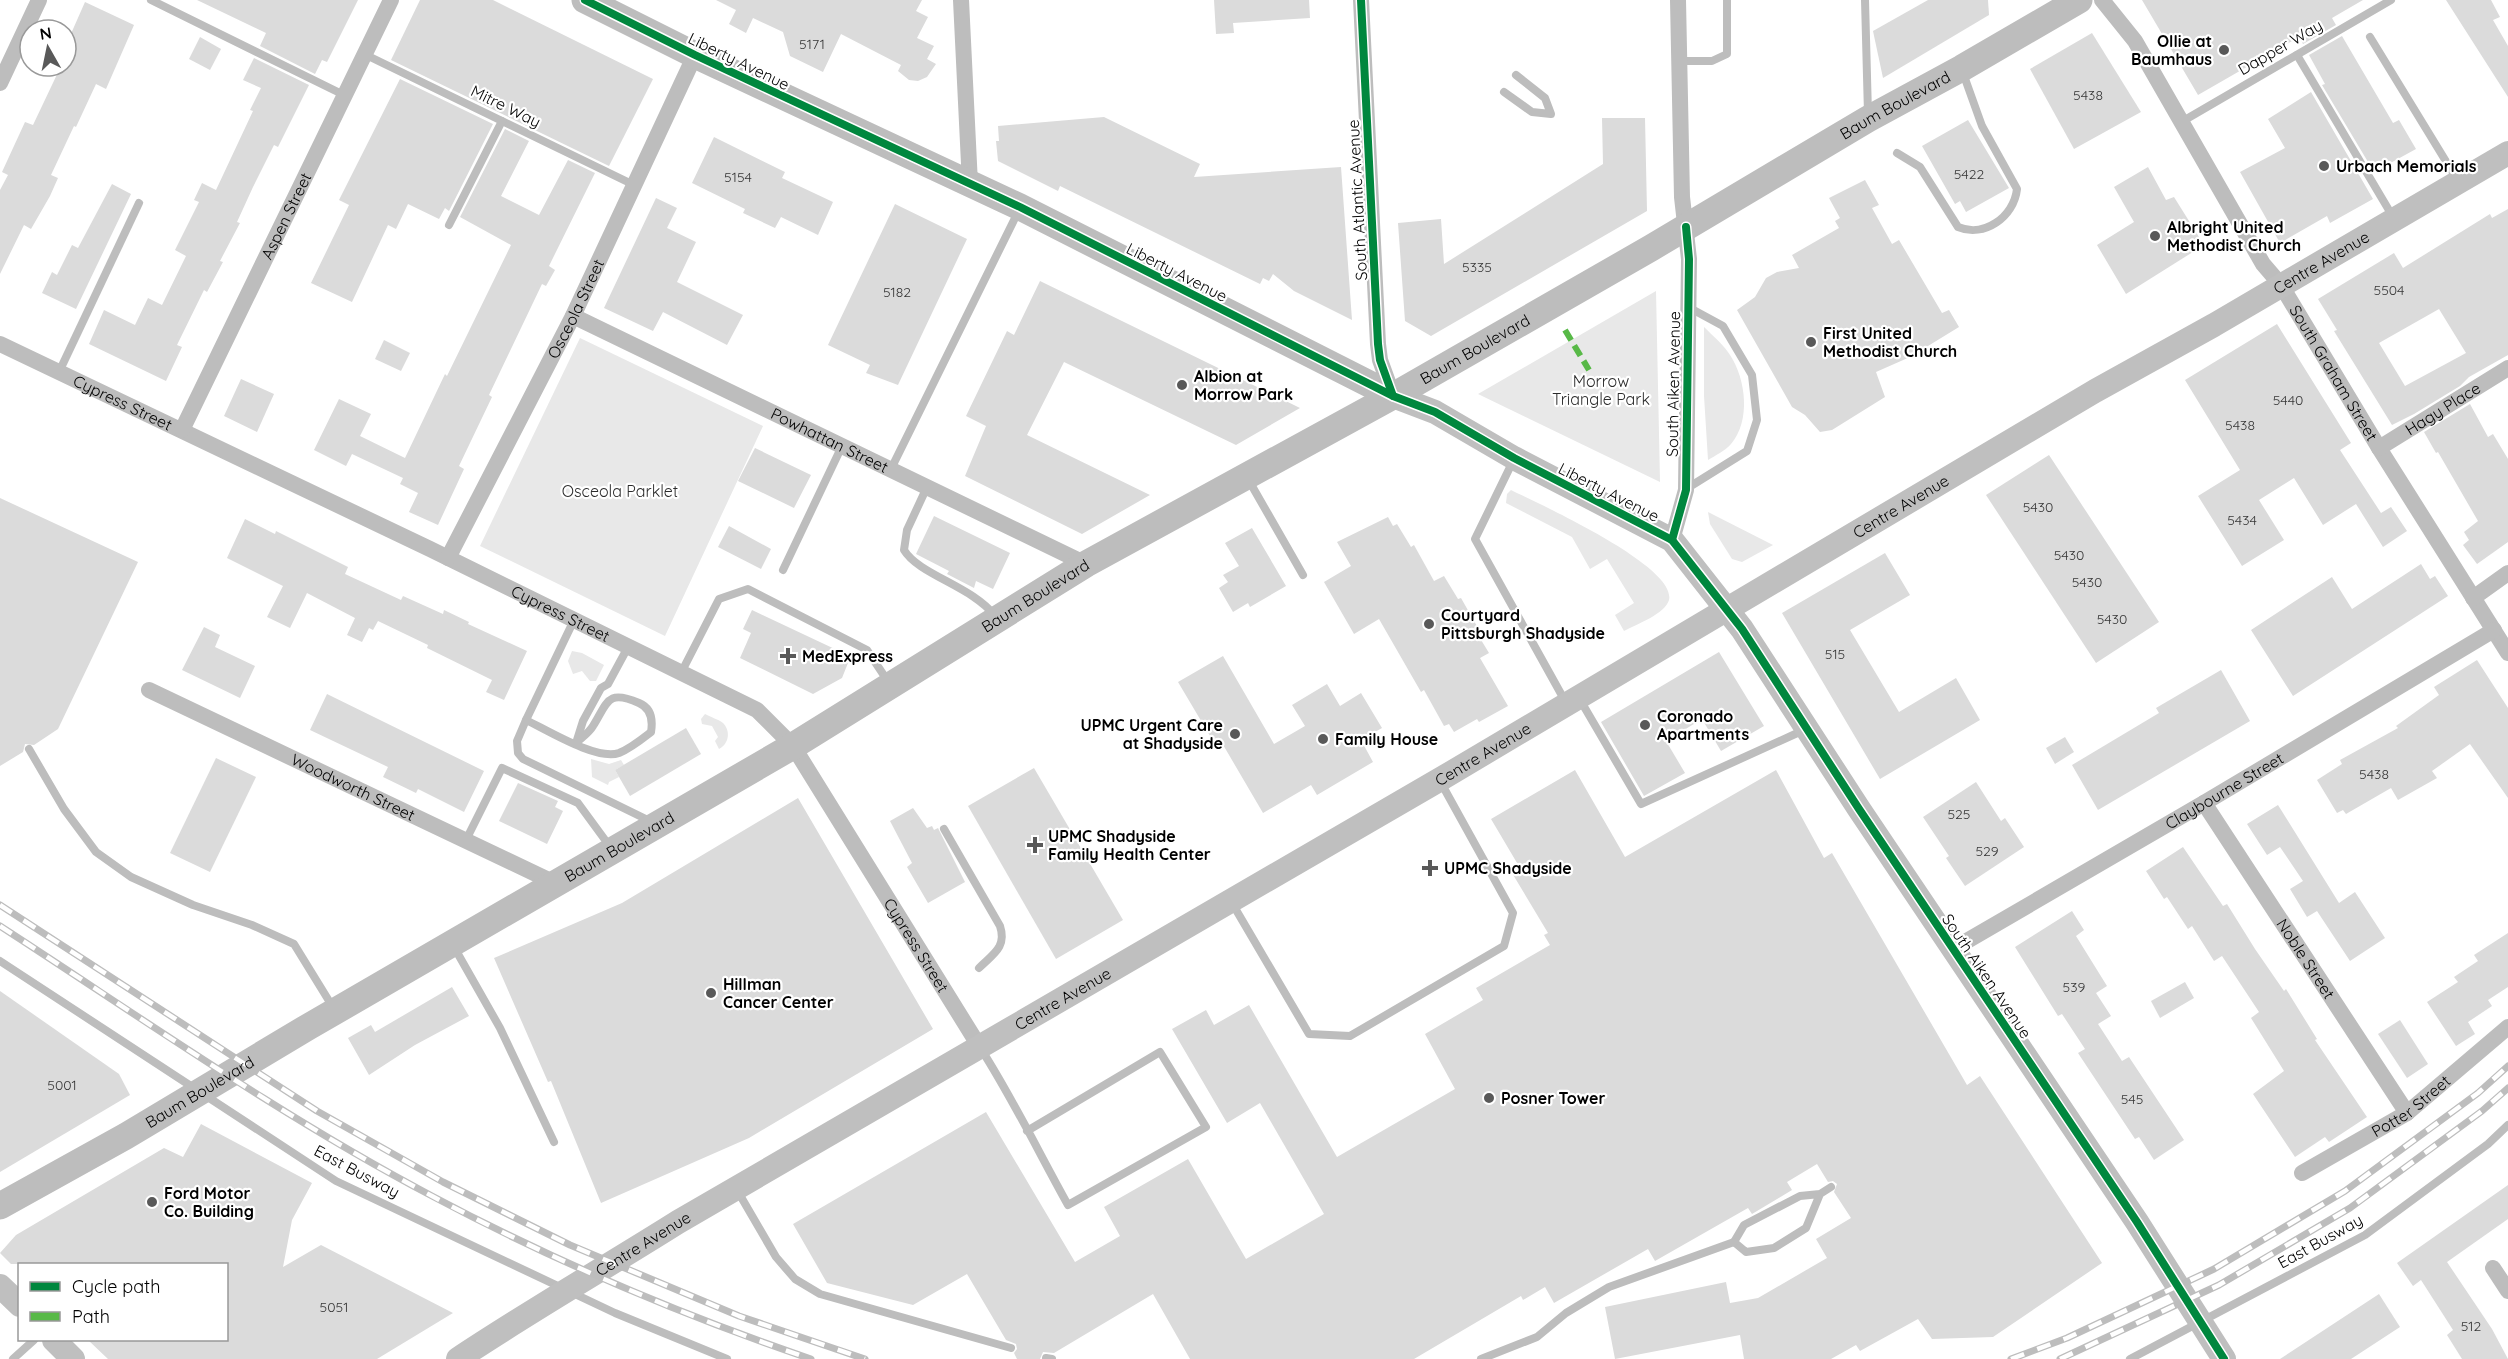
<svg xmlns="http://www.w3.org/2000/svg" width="2508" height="1359" font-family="Quicksand,sans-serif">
<rect width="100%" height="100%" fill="#fff"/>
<g fill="#e8e8e8">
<polygon points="1656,291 1660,482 1478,394"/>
<path d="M1704,327C1713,336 1723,344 1730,355C1746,379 1751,421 1731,444C1725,451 1716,455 1708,460L1704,396Z"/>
<polygon points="580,338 763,426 665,636 480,546"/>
<path d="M1511,490C1539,504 1677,566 1669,600C1665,614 1637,624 1624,631L1615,615L1634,603L1607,559L1590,569L1572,537L1506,503L1507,494Z"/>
<polygon points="1708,512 1773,545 1742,562 1732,559 1710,524"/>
<polygon points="572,651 582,653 604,665 596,681 590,681 582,671 573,674 568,661"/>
<path d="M705,714C710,717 718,719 723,723C731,731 729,744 719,749L715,741L718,737L712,726L702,724L701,719Z"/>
<polygon points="591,759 609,764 621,760 624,765 615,770 619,777 609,782 608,785 592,777"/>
</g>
<g fill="#dbdbdb" fill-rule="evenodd">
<polygon points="197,0 358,0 327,62 322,60 315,74 260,46 266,33"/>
<polygon points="420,0 493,0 653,79 609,166 391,60"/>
<polygon points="716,0 922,0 916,11 928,17 917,38 934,46 927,59 936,64 927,77 918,81 909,80 898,71 901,65 841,34 823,72 790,56 783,32 753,18 746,33 729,24 736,10"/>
<polygon points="1214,0 1309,0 1310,18 1233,23 1234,33 1216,34"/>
<polygon points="1928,0 1988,0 1989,15 1883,78 1873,31"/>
<polygon points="2142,0 2363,0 2332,18 2336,25 2303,44 2299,37 2198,95"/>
<polygon points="2446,0 2491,0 2500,17 2493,20 2508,46 2508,97"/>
<polygon points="85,2 134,25 106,89 96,84 76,127 74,126 51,175 58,178 50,196 31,229 24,225 0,274 0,190 8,175 2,172 25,122 33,125 61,66 66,66 66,45"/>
<polygon points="2092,33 2141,112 2074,149 2030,69"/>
<polygon points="2342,36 2393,123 2399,120 2416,149 2374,172 2322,85 2325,84 2309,55"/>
<polygon points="200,37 221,49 210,70 189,59"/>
<polygon points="254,58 309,85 278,147 274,145 253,187 237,222 240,223 220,261 223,262 207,292 204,290 177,345 182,347 166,381 89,344 104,310 135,325 148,298 162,305 186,256 175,250 199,202 194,200 202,183 216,190 253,111 250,110 261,88 243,80"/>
<polygon points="400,79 493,124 449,211 445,208 439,219 408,204 396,229 388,225 352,302 311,283 349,205 339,200"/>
<polygon points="2311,92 2373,199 2330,223 2327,216 2280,243 2240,172 2285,148 2268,119"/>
<polygon points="1104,117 1200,164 1194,177 1341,167 1352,320 1294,291 1273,274 1269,281 1263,278 1260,284 1060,186 1058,191 998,161 996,141 999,141 998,126"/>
<polygon points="1602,118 1645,118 1647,211 1431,336 1405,321 1398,223 1441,219 1444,264 1603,164"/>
<polygon points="1968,120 2009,188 1966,212 1960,201 1955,204 1922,146"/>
<polygon points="505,129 529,141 501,196 539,215 568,160 595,173 549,266 555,270 546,286 542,284 489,395 492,397 459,466 464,469 438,525 409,512 418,493 400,484 403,478 352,454 346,466 314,450 339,399 371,414 360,436 405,458 445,374 447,376 511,245 460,217"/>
<polygon points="714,137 785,172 782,178 833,202 818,235 781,217 775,228 743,213 745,209 692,183"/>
<polygon points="2148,167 2166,200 2174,197 2204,245 2126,294 2097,245 2134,222 2114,187"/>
<polygon points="1865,180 1879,205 1872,208 1892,244 1899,240 1942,313 1949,310 1959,327 1910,357 1876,372 1885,397 1832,430 1820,432 1805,415 1792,407 1737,310 1755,297 1766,278 1777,272 1799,268 1792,255 1839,228 1835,221 1840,218 1829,198"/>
<polygon points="112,184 131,194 76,309 42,293 52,272 57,275 72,245 78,248"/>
<polygon points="656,198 677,208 667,228 696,242 677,282 743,315 727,345 663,312 653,331 604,308"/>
<polygon points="895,204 967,239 898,385 866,373 870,365 828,345"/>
<path d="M2508,209V355L2469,377L2460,386L2414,414L2392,425L2334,331L2337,330L2318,299L2394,253L2403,268L2490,214L2492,218ZM2439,309L2466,353L2405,386L2379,343Z"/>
<polygon points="1040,281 1300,408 1236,445 1064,362 1027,435 1150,495 1082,534 965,476 986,426 966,416 1007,331 1014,335"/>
<polygon points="2277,324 2351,443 2340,450 2381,513 2391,507 2407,531 2383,547 2356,504 2323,525 2294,478 2259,500 2284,540 2242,566 2198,496 2240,470 2185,380"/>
<polygon points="384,340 410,353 401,371 375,359"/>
<polygon points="241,379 274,394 257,432 224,416"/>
<polygon points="2470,404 2488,437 2493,434 2508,459 2508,542 2477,564 2463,545 2469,540 2464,532 2478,521 2438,452 2436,453 2424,432"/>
<polygon points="755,448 811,475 794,508 738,481"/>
<polygon points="2049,455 2159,622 2096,663 1986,495"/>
<polygon points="0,498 138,562 58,729 34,745 25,744 23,752 0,766"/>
<polygon points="934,516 1010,553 993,589 976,581 974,588 947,574 949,571 916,554"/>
<polygon points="1388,517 1393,526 1397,524 1411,547 1414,545 1434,581 1444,576 1458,599 1461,598 1478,628 1475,630 1489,653 1480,658 1508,706 1479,722 1477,719 1454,732 1449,724 1444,726 1424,690 1421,692 1379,619 1354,634 1324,582 1351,566 1337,542"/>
<polygon points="245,519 275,534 276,531 348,567 345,574 401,600 403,596 443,614 444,610 469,622 468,624 527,651 504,700 486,692 492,680 427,648 428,645 378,621 373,630 369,628 362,642 347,635 355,618 307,593 290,628 267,617 283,586 227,558"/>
<polygon points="729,526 771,549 761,569 718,547"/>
<polygon points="1252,528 1286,586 1250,607 1248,603 1233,612 1219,588 1228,582 1223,575 1239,566 1225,543"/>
<polygon points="1885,553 1910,595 1850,630 1899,712 1956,678 1980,720 1880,779 1782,613"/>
<polygon points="2421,564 2430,579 2435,576 2448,596 2293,696 2251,630 2332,577 2352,609"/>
<polygon points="752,610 839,651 848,663 842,678 813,694 740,658 751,633 743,629"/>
<polygon points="204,627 220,635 215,647 255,666 240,698 182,670"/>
<polygon points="1719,652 1764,726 1721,751 1702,719 1666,741 1685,773 1644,796 1601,722"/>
<polygon points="1223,656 1274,744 1305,726 1292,705 1327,684 1340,706 1361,693 1382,728 1361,740 1373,762 1317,795 1311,785 1263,813 1222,743 1216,746 1178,682"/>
<polygon points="2477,660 2508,708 2508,798 2470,744 2432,771 2437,778 2398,800 2391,788 2346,814 2343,810 2337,813 2317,780 2342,764 2340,760 2398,728 2396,726 2439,695 2434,687"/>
<polygon points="2221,670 2250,721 2098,810 2072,765 2159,713 2156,708"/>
<polygon points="327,694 484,771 464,812 418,789 416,793 383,777 388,767 310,730"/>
<polygon points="686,728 701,754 630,796 615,770"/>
<polygon points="2065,737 2074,752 2055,764 2046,748"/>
<polygon points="216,758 256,777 210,872 170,853"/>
<polygon points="1034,768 1123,920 1056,959 968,806"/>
<polygon points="1575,770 1625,857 1776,770 1824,858 1832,853 1967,1085 1980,1076 2102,1263 1993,1337 1932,1339 1918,1319 1860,1351 1856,1345 1831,1359 1744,1359 1740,1335 1615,1359 1605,1307 1726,1282 1730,1303 1758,1298 1827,1258 1816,1239 1851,1218 1834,1192 1837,1184 1833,1181 1828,1182 1817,1164 1787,1182 1792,1190 1752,1214 1748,1208 1655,1261 1648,1249 1554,1303 1545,1287 1523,1300 1521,1296 1414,1359 1190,1359 1153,1294 1054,1353 1043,1352 1040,1359 1017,1359 1014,1353 1017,1349 1016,1344 1006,1340 967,1274 913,1305 827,1283 793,1224 986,1112 1075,1262 1120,1236 1104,1207 1188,1159 1246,1259 1324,1214 1260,1103 1227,1123 1172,1029 1206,1010 1214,1025 1249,1005 1337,1157 1455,1089 1425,1034 1483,1000 1476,988 1550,945 1544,935 1548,933 1512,873 1520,868 1491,819"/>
<polygon points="1976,782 2001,821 2005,818 2024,847 1965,886 1946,858 1949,856 1923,817"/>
<polygon points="518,783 558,801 555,807 563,811 547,844 499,821"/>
<polygon points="798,798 933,1029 749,1138 601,1203 551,1081 548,1082 494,958 622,903"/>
<polygon points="2278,805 2339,903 2355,892 2385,938 2350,961 2317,911 2307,917 2290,889 2303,881 2280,847 2267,855 2247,824"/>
<polygon points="913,808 927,828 932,826 934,830 938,828 965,882 928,903 907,867 912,863 890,821"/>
<polygon points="2183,847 2223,906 2227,904 2255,949 2284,991 2286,989 2317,1039 2315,1040 2367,1117 2329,1142 2325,1137 2295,1157 2253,1094 2284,1071 2251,1018 2259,1012 2222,956 2214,961 2192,926 2188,929 2167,897 2164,899 2146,871"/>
<polygon points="2072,911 2084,930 2076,936 2107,986 2096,993 2111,1016 2098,1024 2122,1061 2129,1057 2184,1140 2154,1160 2139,1137 2135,1139 2078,1053 2085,1049 2062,1014 2058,1016 2015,947"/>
<polygon points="2508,933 2508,987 2488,1000 2492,1006 2468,1022 2475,1034 2456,1046 2427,1002 2458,982 2454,977 2478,961 2474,955"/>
<polygon points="2185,982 2194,998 2160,1018 2151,1001"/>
<polygon points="452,987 469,1016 415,1045 369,1075 348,1038 371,1025 375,1032"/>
<polygon points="0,991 119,1074 130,1095 0,1172"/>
<polygon points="2400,1020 2428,1064 2407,1078 2378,1034"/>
<polygon points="201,1124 312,1183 292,1220 283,1267 321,1245 453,1313 377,1359 108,1359 88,1340 226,1340 226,1264 11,1264 0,1253 16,1235 164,1148 183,1157"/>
<polygon points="2508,1185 2508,1219 2447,1262 2492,1329 2508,1359 2462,1359 2447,1335 2453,1330 2421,1280 2413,1286 2397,1263"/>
<polygon points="2379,1294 2400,1327 2351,1359 2280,1359"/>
</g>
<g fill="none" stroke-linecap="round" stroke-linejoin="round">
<g stroke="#bdbdbd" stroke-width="8">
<polyline points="151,0 344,95"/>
<polyline points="1865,0 1868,114"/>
<polyline points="2370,37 2458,181"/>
<polyline points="364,54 634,185"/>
<polyline points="2297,55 2393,217"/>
<polyline points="1679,61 1712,61 1727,54 1727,0"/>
<polyline points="1504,92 1532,112 1551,114 1545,98 1516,75"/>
<polyline points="2183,121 2391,0"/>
<path d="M1897,153L1920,167L1958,227C1984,238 2014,217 2017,189L1982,126L1963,73"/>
<polyline points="449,225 502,121"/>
<polyline points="59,372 139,203"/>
<polyline points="1514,459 1475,539 1565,701"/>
<polyline points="891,469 1019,210"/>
<polyline points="1248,479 1303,575"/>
<path d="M927,487L907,530L904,550C919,575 972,586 995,616"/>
<polyline points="1686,489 1747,451 1757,420 1752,375 1723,326 1688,307"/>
<polyline points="783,570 842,446"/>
<polyline points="681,673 719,599 748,589 867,650 889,683"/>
<polyline points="1579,698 1641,804 1804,730"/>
<polyline points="526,720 574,620"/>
<polyline points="577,740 583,721 601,688 608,684 628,647"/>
<path d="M576,743C581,738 589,733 593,726C608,702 607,689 639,703C651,708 653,720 651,732C642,739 631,748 619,753C597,761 547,730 526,720L517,741L518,753L523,759L652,822"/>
<polyline points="29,749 64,809 96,852 131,877 193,905 252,925 294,944 334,1009"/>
<path d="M944,829L1000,926C1007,947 993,954 979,968"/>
<polyline points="466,840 502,768 578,803 611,848"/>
<polyline points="1232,903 1309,1034 1350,1036 1504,946 1513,913 1440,781"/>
<polyline points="454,947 500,1028 554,1142"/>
<polyline points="0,961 336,1181 615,1313 727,1359"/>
<path d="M981,1049C1013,1099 1039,1153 1068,1205L1206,1127L1160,1052L1027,1131"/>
<polyline points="737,1190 776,1257 795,1279 820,1294 1011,1348"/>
<polyline points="1820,1194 1806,1228 1774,1248 1746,1252 1734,1242 1744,1225 1800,1196 1820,1194 1831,1187"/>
<polyline points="1046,1358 1052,1359"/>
<polyline points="13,1359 34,1340"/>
<polyline points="1481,1359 1537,1337 1566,1313 1609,1287 1734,1242"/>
<polyline points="2130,1359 2365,1235 2488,1144 2508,1125"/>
</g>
<g stroke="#bdbdbd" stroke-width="16">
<polyline points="961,0 970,184"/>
<polyline points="1361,0 1378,344 1380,360 1393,396"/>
<path id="s1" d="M2102,0L2135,41L2263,264L2281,285L2379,448L2508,653"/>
<polyline points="0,83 39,0"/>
<path id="s2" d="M573,316L1086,564"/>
<path id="s3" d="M0,344L430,549L757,710L793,746L979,1046"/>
<path id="s4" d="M182,430L391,0"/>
<path id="s5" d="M2379,448L2508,368"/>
<polyline points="1672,540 1686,490 1689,259 1682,197 1678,0"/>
<path id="s6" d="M448,558L573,316L695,55"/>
<polyline points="2473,598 2508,573"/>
<path id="s7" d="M149,690L557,884"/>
<path id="s8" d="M2204,803L2407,1113"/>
<path id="s9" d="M1953,949L2204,803L2494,630"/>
<path id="s10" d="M2302,1173L2407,1113L2508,1027"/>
<polyline points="2493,1268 2508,1291"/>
</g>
<g stroke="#bfbfbf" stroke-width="24">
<polyline points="1393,396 1435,412 1514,458 1672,540 1742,629 1859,809 2137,1222 2224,1359"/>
<polyline points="0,1286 20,1305"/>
<polyline points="54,1340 73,1359"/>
<path id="s11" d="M458,1359C530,1311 605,1268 678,1222L1439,780L2095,391L2214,325L2508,153"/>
</g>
<g stroke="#bdbdbd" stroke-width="27">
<polyline points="585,0 695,55 1020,207 1393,396"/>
<path id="s12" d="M0,1206L126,1136L308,1027L793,746L1086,564L1393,396L1651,248L1868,119L1962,68L2079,0"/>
</g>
<defs>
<g id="rail">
<polyline points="0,905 317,1111 443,1182 570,1245 739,1316 865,1359"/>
<path d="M0,926C142,1018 282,1117 432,1196C554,1261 682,1315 811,1359"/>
<polyline points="2011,1359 2067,1338 2214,1269 2345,1191 2478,1093 2508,1066"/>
<polyline points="2060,1359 2219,1285 2350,1208 2482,1111 2508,1088"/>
</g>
</defs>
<use href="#rail" stroke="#bdbdbd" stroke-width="7"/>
<use href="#rail" stroke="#fff" stroke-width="4.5" stroke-dasharray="14" stroke-linecap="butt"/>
<polyline stroke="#58b947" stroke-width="6" stroke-dasharray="12 6" stroke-linecap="butt" points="1565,330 1589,370"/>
<defs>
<g id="cycleway">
<polyline points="585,0 695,55 1020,207 1393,396 1435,412 1514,458 1672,540 1742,629 1859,809 2137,1222 2224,1359"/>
<polyline points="1361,0 1378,344 1380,360 1393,396"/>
<polyline points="1672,540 1686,490 1689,259 1686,227"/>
</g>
</defs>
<use href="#cycleway" stroke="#fff" stroke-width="11"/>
<use href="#cycleway" stroke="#00873e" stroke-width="8"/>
</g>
<g fill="#595959" stroke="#fff" stroke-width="2">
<circle cx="2224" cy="50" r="6"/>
<circle cx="2324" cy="166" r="6"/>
<circle cx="2155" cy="236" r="6"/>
<circle cx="1811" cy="342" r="6"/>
<circle cx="1182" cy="385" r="6"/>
<circle cx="1429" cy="624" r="6"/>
<path d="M785 647h6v6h6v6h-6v6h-6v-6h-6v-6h6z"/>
<circle cx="1645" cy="725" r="6"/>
<circle cx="1235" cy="734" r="6"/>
<circle cx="1323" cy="739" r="6"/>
<path d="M1032 836h6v6h6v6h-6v6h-6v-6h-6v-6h6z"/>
<path d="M1427 859h6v6h6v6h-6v6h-6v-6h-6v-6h6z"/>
<circle cx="711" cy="993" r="6"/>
<circle cx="1489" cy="1098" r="6"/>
<circle cx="152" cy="1202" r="6"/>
</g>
<g text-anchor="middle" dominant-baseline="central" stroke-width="4.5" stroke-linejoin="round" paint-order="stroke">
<g font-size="14" fill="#373737">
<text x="812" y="44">5171</text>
<text x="2088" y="95">5438</text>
<text x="1969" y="174">5422</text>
<text x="738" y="177">5154</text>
<text x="1477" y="267">5335</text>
<text x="2389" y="290">5504</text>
<text x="897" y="292">5182</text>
<text x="2288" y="400">5440</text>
<text x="2240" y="425">5438</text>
<text x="2038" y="507">5430</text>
<text x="2242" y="520">5434</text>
<text x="2069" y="555">5430</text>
<text x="2087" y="582">5430</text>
<text x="2112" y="619">5430</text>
<text x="1835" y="654">515</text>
<text x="2374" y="774">5438</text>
<text x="1959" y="814">525</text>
<text x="1987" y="851">529</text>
<text x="2074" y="987">539</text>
<text x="62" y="1085">5001</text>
<text x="2132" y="1099">545</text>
<text x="334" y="1307">5051</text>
<text x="2471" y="1326">512</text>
</g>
<g font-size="16" font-weight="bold" fill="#000" stroke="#fff" text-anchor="start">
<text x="2212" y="41" text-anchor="end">Ollie at<tspan x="2212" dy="18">Baumhaus</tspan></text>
<text x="2336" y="166">Urbach Memorials</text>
<text x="2167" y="227">Albright United<tspan x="2167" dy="18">Methodist Church</tspan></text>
<text x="1823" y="333">First United<tspan x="1823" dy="18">Methodist Church</tspan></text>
<text x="1194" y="376">Albion at<tspan x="1194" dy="18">Morrow Park</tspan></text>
<text x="1441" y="615">Courtyard<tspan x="1441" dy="18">Pittsburgh Shadyside</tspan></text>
<text x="802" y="656">MedExpress</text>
<text x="1657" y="716">Coronado<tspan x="1657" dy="18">Apartments</tspan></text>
<text x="1223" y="725" text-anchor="end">UPMC Urgent Care<tspan x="1223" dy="18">at Shadyside</tspan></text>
<text x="1335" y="739">Family House</text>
<text x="1048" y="836">UPMC Shadyside<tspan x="1048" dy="18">Family Health Center</tspan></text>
<text x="1444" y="868">UPMC Shadyside</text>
<text x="723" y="984">Hillman<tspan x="723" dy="18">Cancer Center</tspan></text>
<text x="1501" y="1098">Posner Tower</text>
<text x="164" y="1193">Ford Motor<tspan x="164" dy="18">Co. Building</tspan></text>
</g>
<g font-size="16" fill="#000" stroke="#fff">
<text transform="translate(2280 47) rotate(-30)">Dapper Way</text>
<text transform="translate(739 61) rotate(26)">Liberty Avenue</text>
<text stroke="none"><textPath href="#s12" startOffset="2192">Baum Boulevard</textPath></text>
<text transform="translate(506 106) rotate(26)">Mitre Way</text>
<text transform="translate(1357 200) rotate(-93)">South Atlantic Avenue</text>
<text stroke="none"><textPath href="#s4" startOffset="238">Aspen Street</textPath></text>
<text stroke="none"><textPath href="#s11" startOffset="2162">Centre Avenue</textPath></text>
<text transform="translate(1177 272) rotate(27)">Liberty Avenue</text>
<text stroke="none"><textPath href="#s6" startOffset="280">Osceola Street</textPath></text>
<text stroke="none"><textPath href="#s12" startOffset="1706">Baum Boulevard</textPath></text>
<text stroke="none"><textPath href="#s1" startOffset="440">South Graham Street</textPath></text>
<text transform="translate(1673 384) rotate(-89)">South Aiken Avenue</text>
<text stroke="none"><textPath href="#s3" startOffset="136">Cypress Street</textPath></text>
<text stroke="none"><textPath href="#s5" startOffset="75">Hagy Place</textPath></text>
<text stroke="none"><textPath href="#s2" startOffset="285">Powhattan Street</textPath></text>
<text transform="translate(1609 492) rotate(27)">Liberty Avenue</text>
<text stroke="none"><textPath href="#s11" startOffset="1676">Centre Avenue</textPath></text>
<text stroke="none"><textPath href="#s12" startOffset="1202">Baum Boulevard</textPath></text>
<text stroke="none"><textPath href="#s3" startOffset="622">Cypress Street</textPath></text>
<text stroke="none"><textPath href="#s11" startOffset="1190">Centre Avenue</textPath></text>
<text stroke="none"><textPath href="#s7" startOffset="226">Woodworth Street</textPath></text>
<text stroke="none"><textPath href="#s9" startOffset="314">Claybourne Street</textPath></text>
<text stroke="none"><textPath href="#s12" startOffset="716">Baum Boulevard</textPath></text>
<text stroke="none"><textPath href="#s3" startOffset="1126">Cypress Street</textPath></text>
<text stroke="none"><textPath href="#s8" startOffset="186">Noble Street</textPath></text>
<text transform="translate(1987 976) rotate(56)">South Aiken Avenue</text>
<text stroke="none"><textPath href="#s11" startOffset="704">Centre Avenue</textPath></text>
<text stroke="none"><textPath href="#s12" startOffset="230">Baum Boulevard</textPath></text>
<text stroke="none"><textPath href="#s10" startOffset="128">Potter Street</textPath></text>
<text transform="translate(357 1171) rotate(28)">East Busway</text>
<text transform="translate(2320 1241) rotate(-29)">East Busway</text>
<text stroke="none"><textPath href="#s11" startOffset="218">Centre Avenue</textPath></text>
</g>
<g font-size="16" fill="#2c2c2c" stroke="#fff">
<text x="1601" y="381">Morrow<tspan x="1601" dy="18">Triangle Park</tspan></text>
<text x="620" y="491">Osceola Parklet</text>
</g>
</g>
<rect x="18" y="1263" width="210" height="78" fill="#ffffff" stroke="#999999" stroke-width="1.5"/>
<rect x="30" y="1282" width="30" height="9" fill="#00873e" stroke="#999999" stroke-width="1.5"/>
<text x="72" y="1293" font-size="18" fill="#000000">Cycle path</text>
<rect x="30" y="1312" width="30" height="9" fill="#58b947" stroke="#999999" stroke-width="1.5"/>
<text x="72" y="1323" font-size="18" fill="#000000">Path</text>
<g transform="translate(48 48) rotate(351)"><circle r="28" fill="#ffffff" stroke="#999999" stroke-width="1.5"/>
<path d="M0-4.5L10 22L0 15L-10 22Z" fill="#595959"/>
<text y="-9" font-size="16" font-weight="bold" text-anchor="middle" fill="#000000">N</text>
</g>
</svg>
